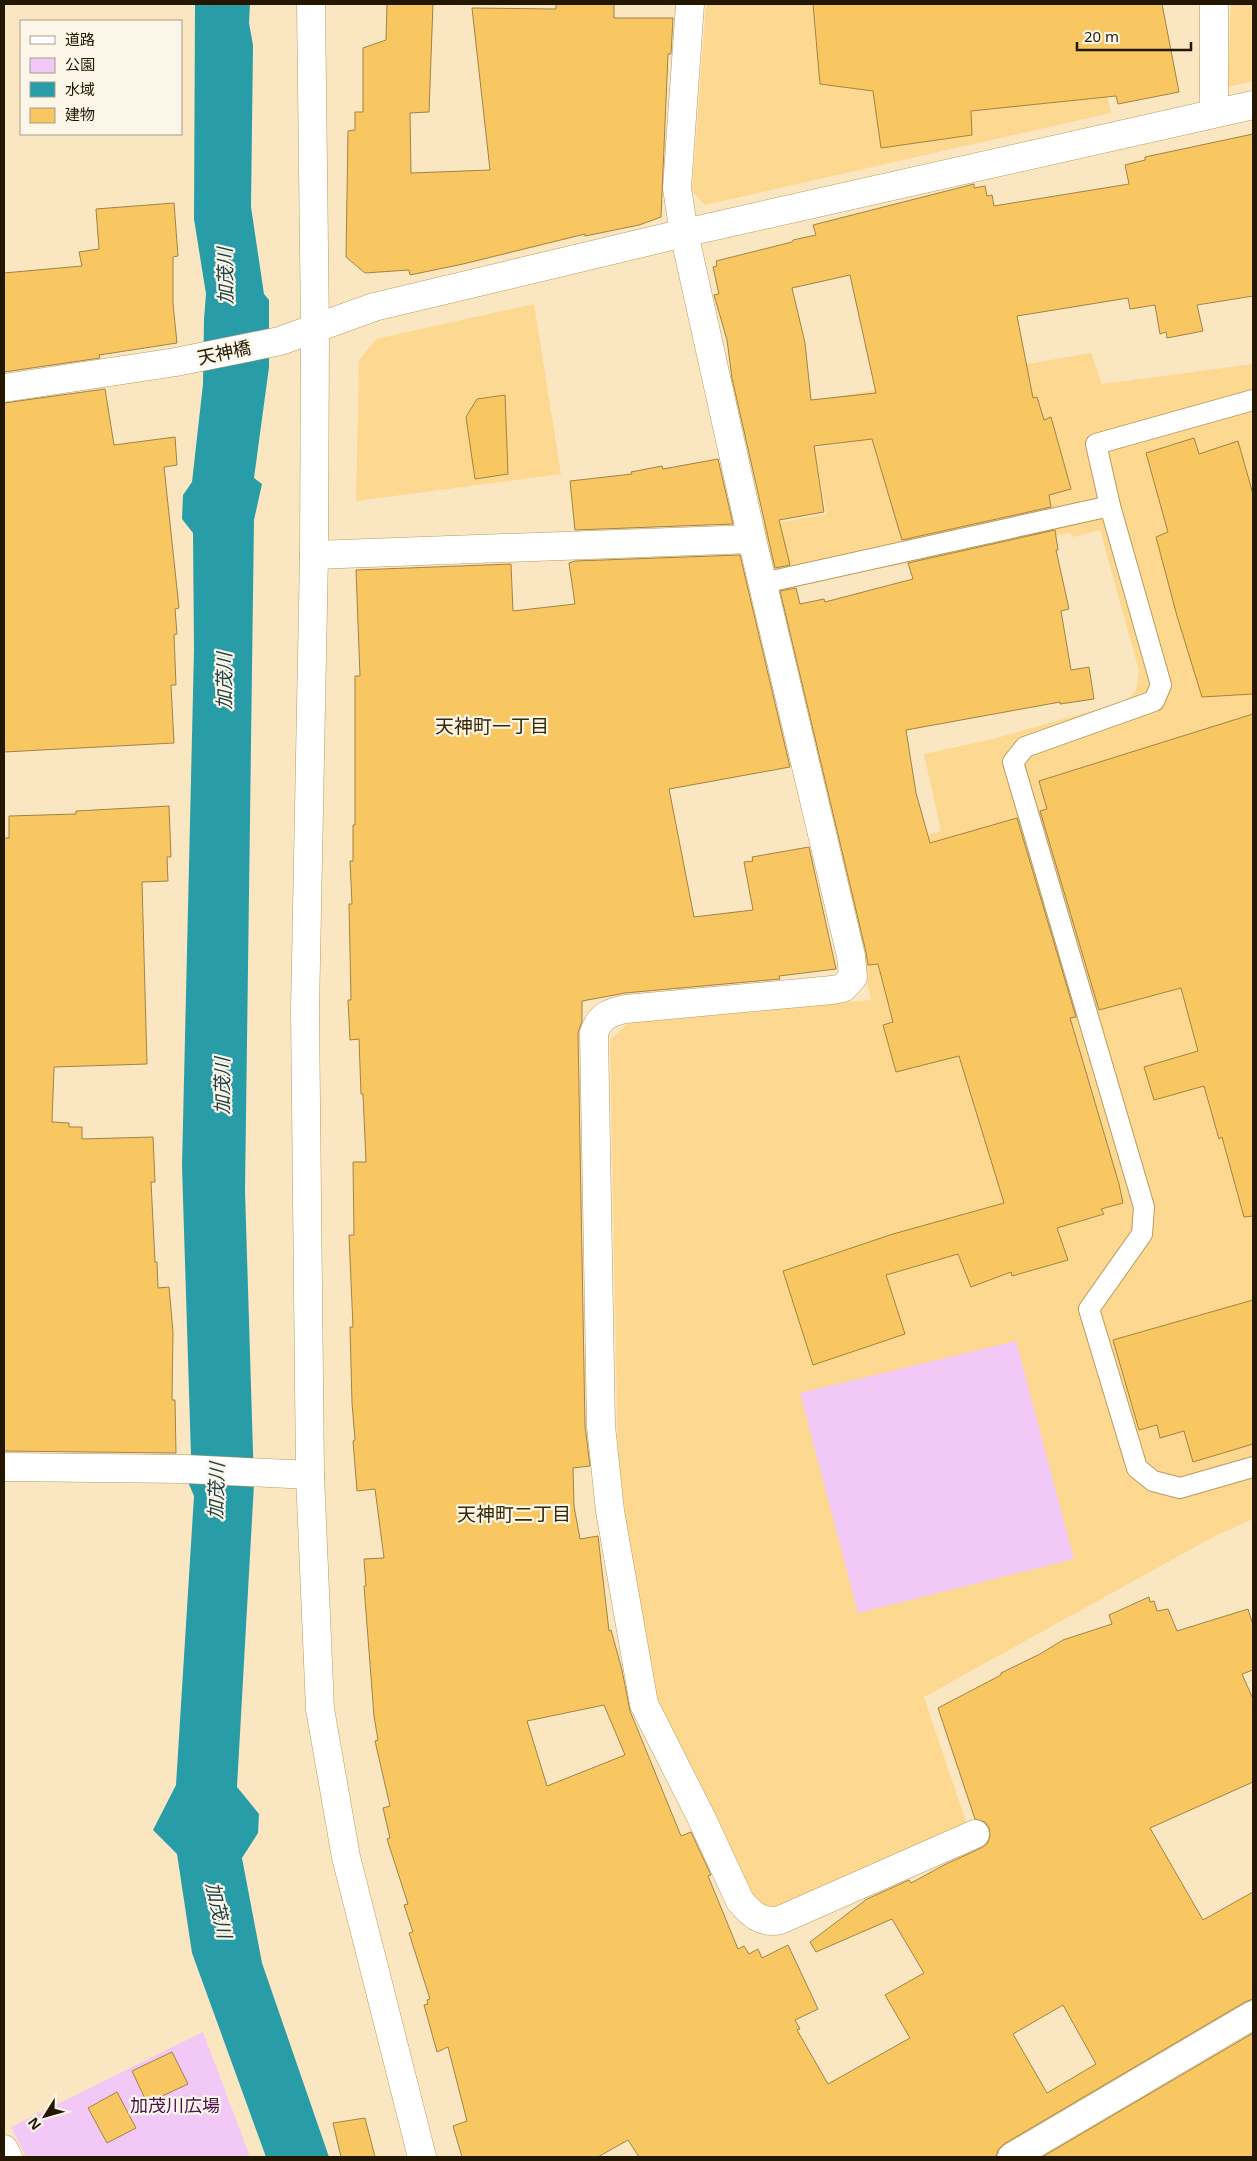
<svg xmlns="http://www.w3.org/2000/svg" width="1257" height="2161" font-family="'Noto Sans','Noto Sans JP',sans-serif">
<rect width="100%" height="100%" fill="#fae7c2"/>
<g fill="#fdd891">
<polygon points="706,4 1088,4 1111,113 705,205 692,191"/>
<polygon points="1231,4 1253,4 1253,81 1228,87"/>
<polygon points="534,304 561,474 356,501 359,360 376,339"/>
<polygon points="1091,353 1102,384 1253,364 1253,1519 1215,1536 924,1697 967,1825 775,1909 749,1898 712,1807 655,1694 635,1580 618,1468 610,1040 632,1020 871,1000 840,861 941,831 924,754 993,739 1119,703 1129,698 1136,690 1139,671 1100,530 1073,537 1070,533 775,588 761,526 827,514 814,448 841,444 835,397"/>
</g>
<g fill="#f2c8f7">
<polygon points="1016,1341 1074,1559 858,1613 800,1393"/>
<polygon points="203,2032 250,2157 26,2157 11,2127"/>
</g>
<polygon fill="#299da7" points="195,4 250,4 249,23 253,45 251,207 264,294 269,300 269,367 254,478 262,484 254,520 245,1191 254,1484 237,1787 259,1814 258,1833 242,1858 262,1963 329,2157 266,2157 192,1953 177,1854 153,1830 176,1785 194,1496 188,1482 191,1456 182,1166 194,650 193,533 182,519 183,495 192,482 203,384 204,319 206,294 194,219"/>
<g fill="#f8c761" stroke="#a18345" fill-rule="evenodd">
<polygon points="387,4 433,4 429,112 410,113 411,173 490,170 472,8 556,9 556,4 614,4 614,18 673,18 671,54 668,54 661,217 639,225 585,236 585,234 463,264 410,275 409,270 365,273 346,257 348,131 355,130 355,112 363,112 363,48 386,40"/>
<polygon points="813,4 1162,4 1179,92 1118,104 1116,96 971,111 972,135 881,148 873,91 820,84"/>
<path d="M1253,134V296L1197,305L1203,331L1167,338L1166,332L1160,334L1155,305L1130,309L1128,298L1017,316L1033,398L1037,397L1044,420L1051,417L1071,489L1049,495L1051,507L902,540L872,439L814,446L824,512L779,520L790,565L775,568L732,378L727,340L714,295L719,294L713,267L717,266L716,261L792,242L793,240L816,235L813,225L974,184V188L985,186L987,196L992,195L994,206L1129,184L1125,165L1145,160V157ZM850,275L876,393L811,400L805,343L792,288Z"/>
<polygon points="174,203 178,256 173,257 173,304 177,343 99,355 100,358 4,372 4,273 82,266 79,252 99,249 96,209"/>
<polygon points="105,389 114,445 175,437 177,465 164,467 179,608 175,609 177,634 174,635 176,685 171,685 174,743 4,752 4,403"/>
<polygon points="505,395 508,474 475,479 466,417 477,399"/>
<polygon points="1194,438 1199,454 1238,441 1253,494 1253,694 1202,697 1177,616 1156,537 1168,532 1146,453"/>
<polygon points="718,459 733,524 575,530 570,481 632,474 631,472 662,466 663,469"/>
<polygon points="1055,530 1058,550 1056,550 1069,609 1061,611 1071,670 1089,667 1094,699 1060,704 1060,702 906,730 916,793 930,843 1017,818 1076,1017 1070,1018 1119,1184 1123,1203 1101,1209 1104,1214 1057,1228 1068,1260 1012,1276 1011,1272 971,1287 958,1254 886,1275 905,1334 813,1365 783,1271 893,1234 1004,1203 959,1056 896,1072 883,1025 893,1022 878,964 868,965 866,952 780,591 796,588 800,604 824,599 825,602 913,579 908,563"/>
<path d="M740,555L790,767L669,789L694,917L753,910L744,862L753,861L752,857L809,847L836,969L779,976L780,979L625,993L582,1001V1021L578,1033L585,1426L590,1466L573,1468L574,1506L580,1539L598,1536L609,1631L611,1630L622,1670L630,1711L681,1836L691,1832L711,1875L708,1876L738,1949L744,1946L749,1954L758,1949L762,1958L788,1945L818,2009L795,2020L800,2029L797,2030L828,2084L910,2038L885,1995L924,1973L892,1919L816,1952L810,1942L867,1899L909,1880L911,1883L944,1865L981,1848L987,1844L990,1836L989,1828L985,1822L975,1819L938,1708L1001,1675V1673L1040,1654L1063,1640L1112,1624L1109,1615L1149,1597L1150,1602L1154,1601L1157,1611L1168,1609L1177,1631L1248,1609L1253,1625V1670L1242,1674L1253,1699V1782L1150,1828L1203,1920L1253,1892V1999L1245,2002L1004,2144L998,2150L996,2157H639L628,2140L598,2157H462L453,2126L467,2121L448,2047L437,2052L424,2005L428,2004L427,2000L430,1999L409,1933L413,1932L404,1905L408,1904L387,1839L390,1838L383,1808L390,1806L375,1741L378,1740L374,1716L364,1586H366L364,1559L384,1558L375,1489L357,1491L353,1441L355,1440L352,1403L350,1327H353L349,1235H354L353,1162H366L363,1094H361L359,1039L350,1040L348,1000H351L349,904H352L350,861H353V825H355V676H360L356,570L511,564L513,611L575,604L569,563L575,561ZM604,1705L625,1755L547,1786L527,1721ZM1063,2005L1096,2064L1047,2093L1013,2034Z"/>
<polygon points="1253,714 1253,1216 1244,1217 1222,1137 1219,1139 1204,1086 1154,1100 1144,1067 1198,1051 1181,988 1099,1010 1040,811 1047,809 1039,781"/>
<polygon points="169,806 171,857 167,857 168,881 142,882 147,1064 54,1067 52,1122 69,1123 69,1127 82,1127 82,1139 153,1137 155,1182 151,1182 155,1262 157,1262 158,1288 169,1287 173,1332 172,1400 175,1400 176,1453 4,1451 4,838 9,838 9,816 76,814 76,811"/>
<polygon points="1253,1300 1253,1444 1193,1462 1184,1431 1160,1438 1157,1425 1139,1430 1113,1340"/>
<polygon points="1253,2033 1253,2157 1042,2157"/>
<polygon points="172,2052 188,2084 147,2103 132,2071"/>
<polygon points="117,2092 136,2128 107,2143 88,2108"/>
<polygon points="365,2118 375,2157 341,2157 333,2123"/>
</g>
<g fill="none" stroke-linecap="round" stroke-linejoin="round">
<defs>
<g id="lane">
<polyline points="1253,400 1096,444 1110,506 1161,685 1154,701 1025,747 1013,762 1144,1207 1142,1234 1089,1309 1137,1468 1153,1481 1180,1488 1253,1467"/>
<polyline points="763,583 1110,506"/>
</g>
<g id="street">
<path d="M690,4L677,188L684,233L752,539L851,956L853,977L843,988L832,990L626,1009C609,1012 599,1017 594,1033L601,1426L610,1511L644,1704L701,1817L740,1901C751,1914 762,1924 780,1920L975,1834"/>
<polyline points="1214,4 1214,113"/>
<polyline points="4,388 176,362 280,341 374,307 684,233 1253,105"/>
<polyline points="314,555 752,539"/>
<polyline points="4,1467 185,1469 310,1475"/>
<polyline points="4,2149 8,2157"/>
<polyline points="1012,2157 1253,2015"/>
</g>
<polyline id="secondary" points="311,4 315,330 314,555 305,1011 310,1475 320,1709 346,1857 422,2157"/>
</defs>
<use href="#lane" stroke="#ba9a5d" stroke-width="22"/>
<use href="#street" stroke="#ba9a5d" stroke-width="29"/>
<use href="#secondary" stroke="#ba9a5d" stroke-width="29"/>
<use href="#lane" stroke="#fff" stroke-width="20"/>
<use href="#street" stroke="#fff" stroke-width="28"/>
<use href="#secondary" stroke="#fff" stroke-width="28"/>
</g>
<g text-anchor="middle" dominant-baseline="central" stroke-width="4.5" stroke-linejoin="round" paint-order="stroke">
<g font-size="18" fill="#231700" stroke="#fcf6e9">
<text transform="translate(224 352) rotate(-12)">天神橋</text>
</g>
<g font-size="18" fill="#470f4e" stroke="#fcf6e9">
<text x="175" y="2105">加茂川広場</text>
</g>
<g font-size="19" font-style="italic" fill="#214245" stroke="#fcf6e9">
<text transform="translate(225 276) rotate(-91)">加茂川</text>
<text transform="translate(224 681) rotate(-90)">加茂川</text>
<text transform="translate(222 1086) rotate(-90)">加茂川</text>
<text transform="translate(216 1491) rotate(-88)">加茂川</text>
<text transform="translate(219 1910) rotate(77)">加茂川</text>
</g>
<g font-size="19" fill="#372806" stroke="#fcf6e9">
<text x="492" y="726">天神町一丁目</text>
<text x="514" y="1514">天神町二丁目</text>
</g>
</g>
<rect width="1257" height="2161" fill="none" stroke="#231700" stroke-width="10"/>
<rect x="20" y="20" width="162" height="115" fill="#fcf6e9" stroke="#a59d8c"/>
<rect x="30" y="36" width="25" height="8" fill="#ffffff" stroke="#a59d8c"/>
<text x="65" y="45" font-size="15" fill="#231700">道路</text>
<rect x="30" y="58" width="25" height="15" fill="#f2c8f7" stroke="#a59d8c"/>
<text x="65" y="70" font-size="15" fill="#231700">公園</text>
<rect x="30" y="82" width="25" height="15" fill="#299da7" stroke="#a59d8c"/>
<text x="65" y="95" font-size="15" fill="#231700">水域</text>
<rect x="30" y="108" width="25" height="15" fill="#f8c761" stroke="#a59d8c"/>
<text x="65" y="120" font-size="15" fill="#231700">建物</text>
<g transform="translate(45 2116) rotate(233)" stroke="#fcf6e9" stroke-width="4" paint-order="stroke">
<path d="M0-4L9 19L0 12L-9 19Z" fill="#231700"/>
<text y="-8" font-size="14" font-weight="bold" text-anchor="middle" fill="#231700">N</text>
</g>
<path d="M1077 42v8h114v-8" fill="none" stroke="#231700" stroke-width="2.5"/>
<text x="1084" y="42" font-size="15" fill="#231700" stroke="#fcf6e9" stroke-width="4" paint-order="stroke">20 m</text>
</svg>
